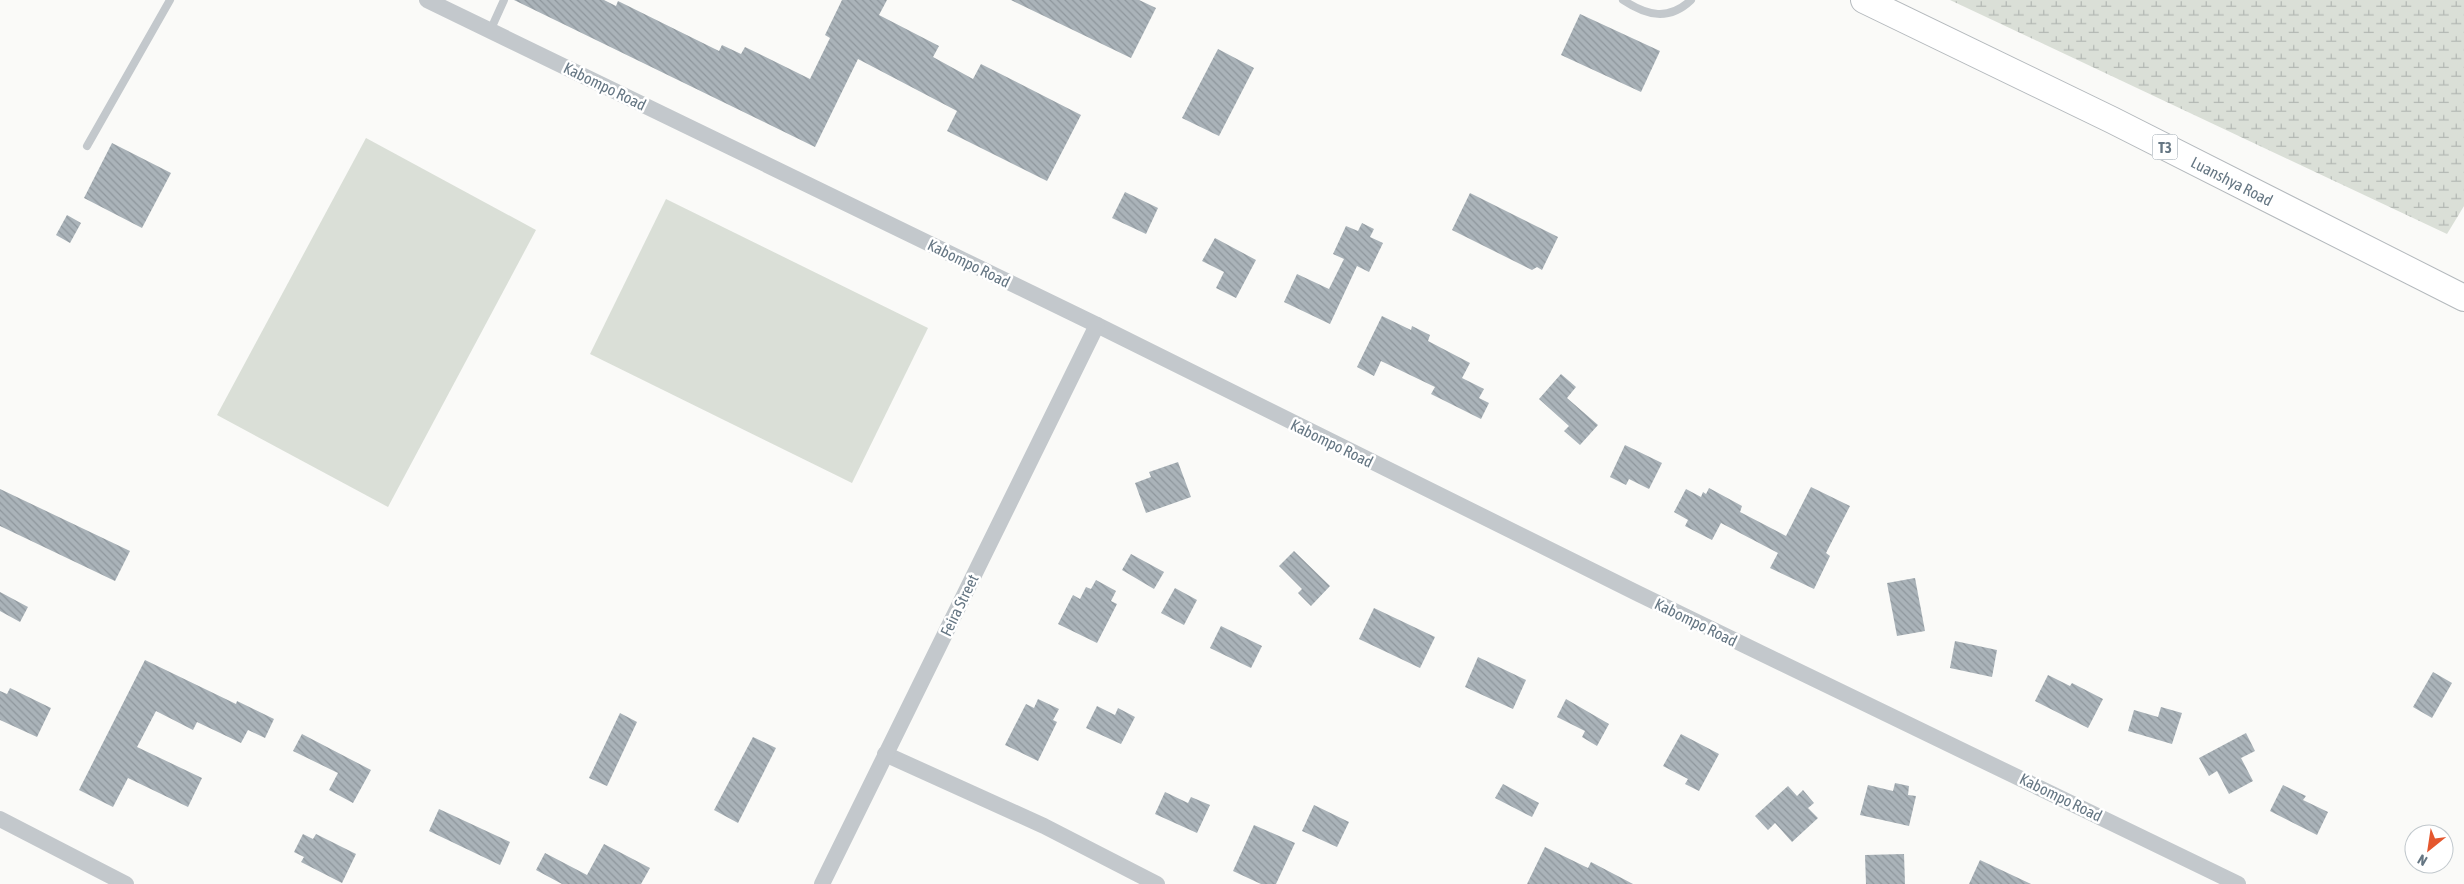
<svg xmlns="http://www.w3.org/2000/svg" width="2464" height="884" font-family="'Asap Condensed',sans-serif">
<defs>
<pattern id="wetland-marsh" width="20" height="14" patternUnits="userSpaceOnUse" patternTransform="scale(1.25)"><rect width="20" height="14" fill="#dadfd7"/><path d="M1 5h8M5 5V1M11 12h8M15 12V8" fill="none" stroke="#b4b9b4"/></pattern>
<pattern id="building-back-hatch" width="6" height="6" patternUnits="userSpaceOnUse" patternTransform="scale(1.25)"><rect width="6" height="6" fill="#aab3b9"/><path d="M-1 5l2 2M0 0l6 6M5-1l2 2" fill="none" stroke="#8e969c"/></pattern>
</defs>
<rect width="100%" height="100%" fill="#fafaf8"/>
<polygon fill="url(#wetland-marsh)" points="1950,0 2464,0 2464,206 2447,234"/>
<g fill="#dadfd7">
<polygon points="366,138 536,230 388,507 217,415"/>
<polygon points="666,199 928,328 852,483 590,354"/>
</g>
<g fill="url(#building-back-hatch)">
<polygon points="514,0 604,0 616,6 618,1 719,51 722,45 741,54 745,47 810,79 830,38 825,35 842,0 887,0 879,15 939,46 933,57 973,79 981,64 1081,115 1047,181 947,131 957,111 858,59 815,147"/>
<polygon points="1011,0 1139,0 1156,8 1131,58"/>
<polygon points="1580,14 1660,51 1641,92 1561,55"/>
<polygon points="1218,49 1254,68 1219,136 1182,118"/>
<polygon points="112,143 171,173 142,228 84,198"/>
<polygon points="1125,192 1158,208 1146,234 1112,218"/>
<polygon points="1470,193 1558,237 1542,270 1537,267 1532,270 1452,230"/>
<polygon points="67,215 81,223 70,243 56,235"/>
<polygon points="1362,223 1374,229 1370,237 1383,243 1369,272 1357,266 1330,324 1284,302 1297,274 1329,289 1344,259 1333,254 1346,226 1358,231"/>
<polygon points="1215,238 1256,260 1236,298 1216,288 1224,272 1202,261"/>
<polygon points="1382,316 1411,330 1412,326 1430,335 1428,341 1470,363 1462,378 1484,389 1479,398 1489,403 1481,419 1431,394 1435,387 1381,361 1374,376 1357,367"/>
<polygon points="1561,374 1576,387 1567,398 1598,425 1580,445 1564,431 1569,426 1539,399"/>
<polygon points="1625,445 1662,463 1649,489 1629,479 1626,485 1610,477"/>
<polygon points="1178,462 1191,497 1146,513 1135,483 1151,477 1149,472"/>
<polygon points="1811,487 1850,506 1826,553 1830,556 1814,589 1770,568 1778,553 1721,523 1712,540 1685,526 1688,520 1674,512 1686,489 1701,497 1703,492 1706,494 1709,488 1742,506 1740,512 1786,536"/>
<polygon points="0,489 130,551 115,581 0,526"/>
<polygon points="1294,551 1330,586 1311,606 1298,593 1302,589 1279,566"/>
<polygon points="1131,554 1164,572 1154,589 1122,570"/>
<polygon points="1915,578 1925,631 1897,636 1887,583"/>
<polygon points="1096,580 1116,591 1111,601 1117,604 1097,643 1058,624 1073,595 1080,599 1086,587 1091,589"/>
<polygon points="1175,588 1197,600 1184,625 1161,613"/>
<polygon points="0,592 28,607 20,622 0,611"/>
<polygon points="1374,608 1435,637 1420,668 1359,639"/>
<polygon points="1221,626 1262,646 1251,668 1210,648"/>
<polygon points="1955,641 1997,650 1992,677 1950,668"/>
<polygon points="1478,657 1526,680 1513,709 1465,687"/>
<polygon points="145,660 236,704 237,701 274,719 265,738 248,730 241,743 197,722 193,730 156,711 137,747 202,778 188,807 128,778 113,807 79,790"/>
<polygon points="2433,672 2452,683 2432,718 2413,707"/>
<polygon points="2048,675 2070,686 2072,683 2103,699 2088,728 2035,701"/>
<polygon points="10,688 51,708 37,737 0,720 0,691 7,694"/>
<polygon points="1038,699 1059,709 1053,720 1057,722 1038,761 1005,745 1026,704 1034,708"/>
<polygon points="1566,699 1609,724 1597,746 1582,737 1585,731 1557,717"/>
<polygon points="1097,706 1115,715 1118,708 1135,717 1121,744 1086,728"/>
<polygon points="2161,707 2182,713 2172,744 2128,731 2134,710 2158,717"/>
<polygon points="620,713 637,722 607,786 589,778"/>
<polygon points="2246,733 2255,751 2241,758 2253,781 2229,794 2217,771 2209,776 2199,758"/>
<polygon points="302,734 371,770 353,803 329,790 338,773 293,751"/>
<polygon points="1681,734 1719,754 1699,791 1685,784 1688,779 1663,766"/>
<polygon points="753,737 776,748 738,823 714,810"/>
<polygon points="1895,783 1909,786 1908,795 1916,796 1909,826 1860,815 1868,785 1893,791"/>
<polygon points="1503,784 1539,803 1532,817 1495,798"/>
<polygon points="2283,785 2306,796 2303,800 2328,812 2317,835 2270,811"/>
<polygon points="1788,786 1797,796 1803,790 1814,803 1808,808 1818,818 1792,842 1775,823 1768,830 1755,816"/>
<polygon points="1165,792 1188,803 1191,797 1210,805 1197,833 1155,814"/>
<polygon points="1314,805 1349,822 1337,847 1302,831"/>
<polygon points="439,809 510,842 500,865 429,831"/>
<polygon points="1254,825 1295,843 1276,884 1261,884 1233,871"/>
<polygon points="303,834 313,839 316,834 356,854 342,883 301,862 304,857 294,852"/>
<polygon points="604,844 650,868 641,884 562,884 536,870 545,853 587,875"/>
<polygon points="1545,847 1588,868 1591,862 1633,884 1527,884"/>
<polygon points="1904,854 1905,884 1866,884 1865,855"/>
<polygon points="1980,860 2031,884 1969,884"/>
</g>
<g fill="none" stroke-linecap="round" stroke-linejoin="round">
<defs>
<polyline id="trunk" points="1864,0 2112,120 2464,298"/>
</defs>
<use href="#trunk" stroke="#b4b9bd" stroke-width="28"/>
<g stroke="#c3c8cc" stroke-width="8">
<path d="M1623,0C1647,16 1669,21 1691,0"/>
<polyline points="490,31 504,0"/>
<polyline points="87,146 170,0"/>
</g>
<g stroke="#c3c8cc" stroke-width="16">
<polyline points="427,0 1097,325 1639,594 2238,884"/>
<polyline points="885,754 1044,826 1157,884"/>
<polyline points="0,819 126,884"/>
<polyline points="822,884 1097,325"/>
</g>
<use href="#trunk" stroke="#fff" stroke-width="26"/>
</g>
<g text-anchor="middle" dominant-baseline="central" stroke-width="5" stroke-linejoin="round" paint-order="stroke">
<rect fill="#fff" stroke="#939fa8" stroke-width="1" x="2152.5" y="134.5" width="25" height="25" rx="4"/>
<g font-size="15" font-weight="bold" fill="#657683">
<text x="2165" y="147">T3</text>
</g>
<g font-size="16" fill="#657683" stroke="#fff">
<text transform="translate(605 86) rotate(26)">Kabompo Road</text>
<text transform="translate(2232 181) rotate(27)">Luanshya Road</text>
<text transform="translate(969 263) rotate(26)">Kabompo Road</text>
<text transform="translate(1332 443) rotate(26)">Kabompo Road</text>
<text transform="translate(959 605) rotate(-64)">Feira Street</text>
<text transform="translate(1696 622) rotate(26)">Kabompo Road</text>
<text transform="translate(2061 797) rotate(26)">Kabompo Road</text>
</g>
</g>
<g transform="translate(2429 849) rotate(210)"><circle r="24" fill="#ffffff" stroke="#c1c8cd"/>
<path d="M0-4L9 19L0 12L-9 19Z" fill="#e4572e"/>
<text y="-8" font-size="14" font-weight="bold" text-anchor="middle" fill="#657683">N</text>
</g>
</svg>
